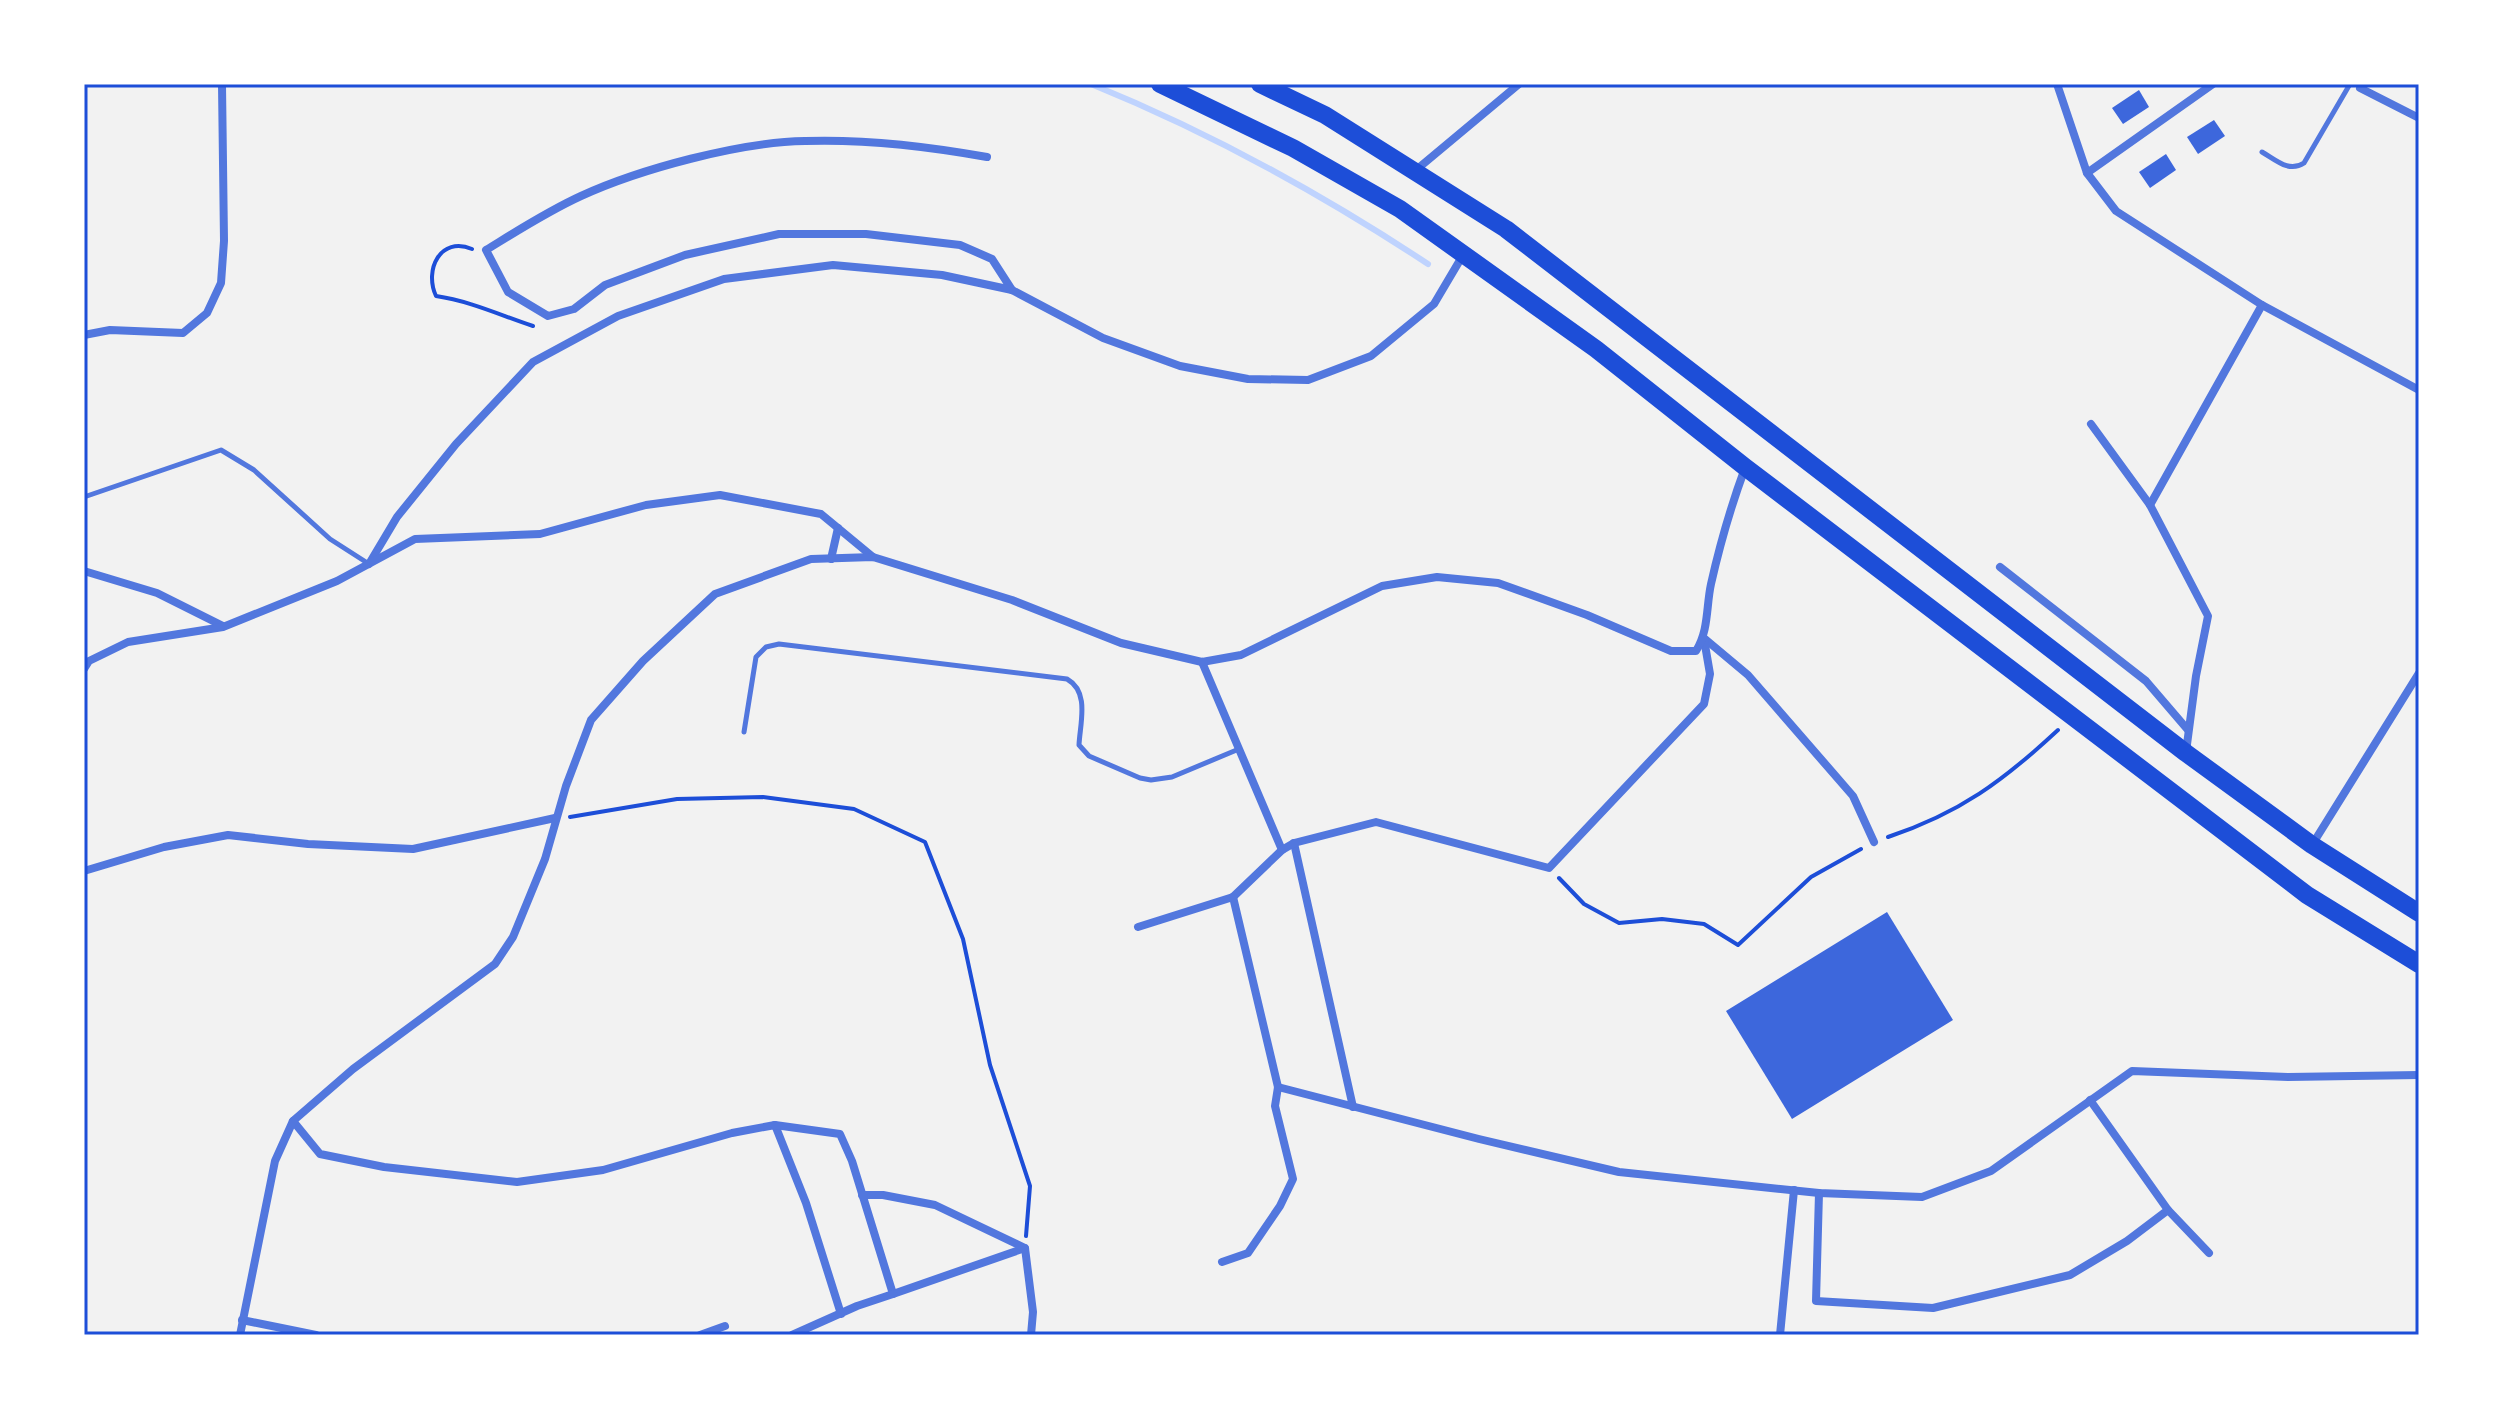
<svg xmlns="http://www.w3.org/2000/svg" width="2503" height="1419" font-family="'IBM Plex Sans',sans-serif">
<rect width="100%" height="100%" fill="#f2f2f2"/>
<g fill="none" stroke-linecap="round" stroke-linejoin="round">
<path stroke="#bfd3fe" stroke-width="6" d="M1091,84C1209,132 1322,194 1428,264"/>
</g>
<g fill="#3d67dc">
<polygon points="2139,90 2149,107 2123,124 2112,108"/>
<polygon points="2214,120 2225,136 2198,154 2187,137"/>
<polygon points="2166,154 2176,170 2150,188 2139,172"/>
<polygon points="1887,912 1953,1020 1792,1119 1726,1011"/>
</g>
<g fill="none" stroke-linecap="round" stroke-linejoin="round">
<g stroke="#1d4ed8" stroke-width="4">
<path d="M472,249C440,236 424,270 436,296C470,301 500,315 533,326"/>
<polyline points="570,817 677,799 763,797 854,809 925,842 963,939 990,1065 1030,1186 1026,1236"/>
<path d="M1888,837C1960,813 2003,781 2058,730"/>
<polyline points="1559,878 1584,904 1619,923 1662,919 1704,924 1738,945 1811,877 1861,849"/>
</g>
<g stroke="#5277de" stroke-width="5">
<path d="M2262,152C2276,160 2289,173 2304,163L2350,84"/>
<polyline points="84,497 221,450 254,470 330,539 369,564"/>
<path d="M744,732L756,657L766,647L779,644L1067,679C1090,692 1080,723 1079,745L1089,756L1140,778L1151,780L1172,777L1239,749"/>
</g>
<g stroke="#5277de" stroke-width="8">
<polyline points="2057,84 2087,173 2116,211 2262,305 2419,390"/>
<polyline points="2362,84 2360,88 2419,118"/>
<path d="M987,157C926,146 866,139 805,141C740,142 640,169 581,196C548,211 517,231 486,250L508,292L548,316L574,309L605,285L685,255L779,234H866L960,245L992,259L1012,290"/>
<polyline points="1416,170 1519,84"/>
<polyline points="2087,173 2213,84"/>
<polyline points="84,335 110,330 183,333 207,313 221,283 224,241 222,85"/>
<polyline points="2091,424 2150,505 2208,616 2196,676 2186,752"/>
<polyline points="2150,505 2262,305"/>
<polyline points="831,559 838,528"/>
<polyline points="369,564 397,517 456,444 533,362 618,316 724,279 833,265 942,275 1012,290 1103,338 1180,366 1248,379 1308,380 1371,356 1434,304 1463,255"/>
<polyline points="2000,567 2146,681 2188,730"/>
<polyline points="84,571 157,593 223,626"/>
<polyline points="1705,639 1748,675 1853,796 1874,842"/>
<polyline points="1202,662 1282,850"/>
<polyline points="84,669 89,661 128,642 223,627 337,581 415,539 540,534 646,505 720,495 821,514 873,557"/>
<polyline points="1294,843 1353,1107"/>
<polyline points="2312,845 2419,673"/>
<polyline points="84,871 164,847 228,835 308,844 413,849 555,818"/>
<polyline points="1138,927 1233,897 1282,850 1294,843 1376,822 1549,868 1704,704 1710,674 1704,639"/>
<polyline points="1278,1087 1479,1139 1619,1172 1819,1193 1922,1197 1991,1171 2132,1071 2288,1077 2419,1075"/>
<polyline points="293,1121 320,1154 384,1167 517,1182 603,1170 732,1133 775,1125 806,1203 841,1314"/>
<polyline points="775,1125 840,1134 852,1161 893,1294 1025,1248"/>
<polyline points="1819,1193 1816,1301 1933,1308 2070,1275 2127,1241 2168,1210 2090,1100"/>
<polyline points="862,1195 883,1195 935,1205 1025,1248 1033,1312 1031,1335"/>
<polyline points="2168,1210 2209,1253"/>
<polyline points="1222,1262 1248,1253 1280,1206 1293,1179 1275,1106 1278,1087 1233,897"/>
<polyline points="242,1320 316,1335"/>
<path d="M240,1335L275,1161L293,1121L353,1069L495,964L513,937L545,859L566,786L591,720L643,661L715,594L811,559L873,557L1012,600L1121,643L1202,662L1241,655L1382,586L1437,577L1498,583L1587,615L1671,651H1696C1709,630 1706,607 1711,584C1720,544 1731,506 1745,468"/>
<polyline points="700,1335 725,1326"/>
<polyline points="792,1335 857,1306 893,1294"/>
<polyline points="1780,1335 1794,1190"/>
</g>
<g stroke="#1d4ed8" stroke-width="18">
<polyline points="1160,84 1293,148 1400,209 1596,349 1745,467 2307,895 2419,964"/>
<polyline points="1260,84 1325,115 1506,229 2186,753 2312,845 2419,913"/>
</g>
</g>
<rect width="2503" height="1419" fill="none" stroke="#ffffff" stroke-width="172"/>
<rect x="86" y="86" width="2331" height="1247" fill="none" stroke="#1d4ed8" stroke-width="3"/>
</svg>
